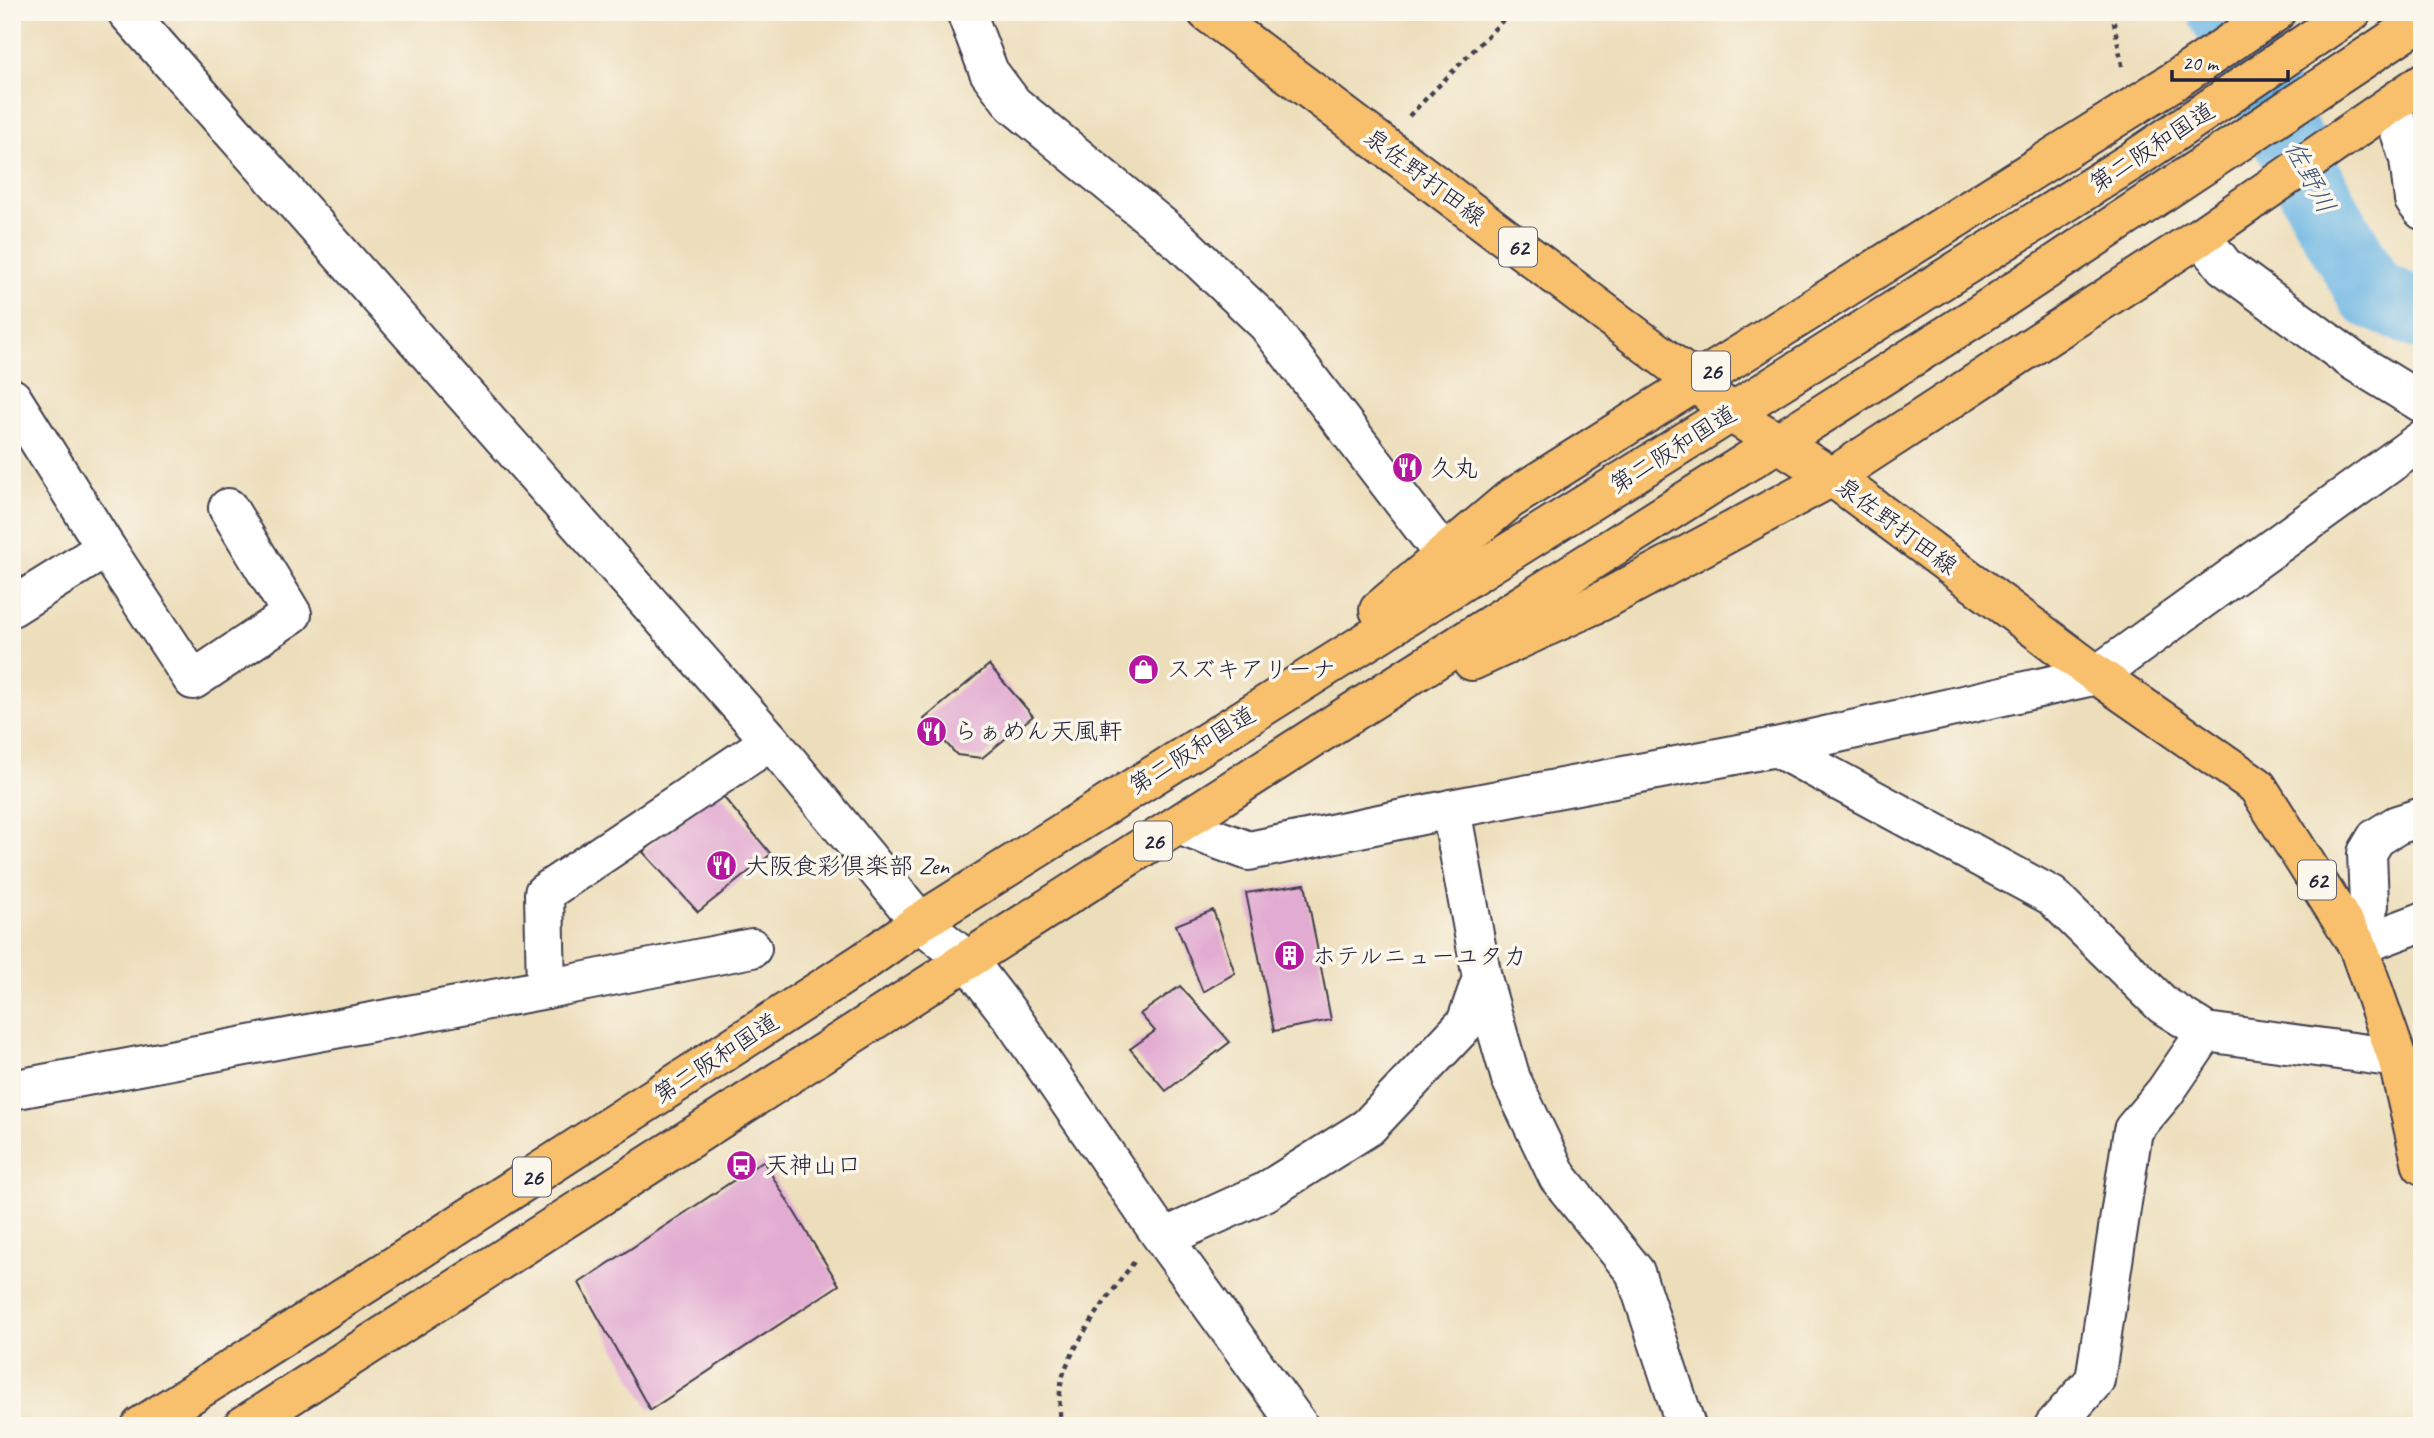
<svg xmlns="http://www.w3.org/2000/svg" width="2434" height="1438" font-family="Caveat,'Klee One',sans-serif">
<rect width="100%" height="100%" fill="#fbf7ec"/>
<filter id="ink" filterUnits="userSpaceOnUse"><feTurbulence type="fractalNoise" baseFrequency=".0143" numOctaves="2"/><feDisplacementMap in="SourceGraphic" scale="14" xChannelSelector="R" yChannelSelector="G"/><feConvolveMatrix kernelMatrix="1 2 1 2 8 2 1 2 1" color-interpolation-filters="sRGB"/></filter>
<filter id="wash" filterUnits="userSpaceOnUse"><feTurbulence type="fractalNoise" baseFrequency=".00686" numOctaves="4" result="noise"/><feDisplacementMap in="SourceGraphic" scale="28" xChannelSelector="R" yChannelSelector="G"/><feGaussianBlur stdDeviation="1.57" result="paint"/><feColorMatrix in="noise" values="0 0 0 0 0 0 0 0 0 0 0 0 0 0 0 0 0 1.4 0 .05"/><feComposite in="paint" operator="in"/></filter>
<g filter="url(#wash)">
<rect width="100%" height="100%" fill="#eddebb"/>
<g fill="none" stroke-linecap="round" stroke-linejoin="round">
<polyline stroke="#6bb5e3" stroke-width="70" points="2223,12 2325,212 2372,294 2422,315"/>
</g>
<g id="blocks">
<g fill="#e2abd1">
<polygon points="989,665 1033,716 982,758 957,755 924,719"/>
<polygon points="716,788 771,854 698,912 643,852"/>
<polygon points="1305,884 1331,1020 1274,1031 1246,893"/>
<polygon points="1213,910 1235,973 1203,992 1176,925"/>
<polygon points="1180,986 1230,1042 1166,1091 1130,1049 1155,1031 1140,1014"/>
<polygon points="763,1161 839,1285 650,1410 579,1283"/>
</g>
</g>
</g>
<g filter="url(#ink)">
<use href="#blocks" fill-opacity="0" stroke="#403e4e" stroke-width="2"/>
<g fill="none" stroke-linecap="round" stroke-linejoin="round">
<defs>
<g id="minor">
<polyline points="127,12 771,741 920,922 968,961 1012,1018 1158,1231 1299,1426"/>
<polyline points="966,12 989,72 1013,104 1182,243 1267,324 1444,555"/>
<polyline points="2391,105 2409,159 2414,200 2422,210"/>
<polyline points="2201,236 2224,266 2352,360 2422,403"/>
<polyline points="12,398 106,548 193,680 292,614 228,508"/>
<polyline points="12,607 106,548"/>
<polyline points="1776,747 2052,896 2163,1005 2206,1032 2397,1058"/>
<polyline points="1178,825 1249,851 1451,809"/>
<polyline points="2358,946 2369,905 2367,853 2376,838 2397,825 2422,817"/>
<polyline points="2358,946 2422,922"/>
<polyline points="1482,978 1511,1079 1558,1177 1635,1272 1686,1426"/>
<polyline points="546,989 752,948"/>
<polyline points="12,1090 546,989 544,893 771,741"/>
<polyline points="1164,1238 1265,1192 1368,1127 1466,1023 1482,978 1451,809 1776,747 2097,675 2422,440"/>
<polyline points="2054,1426 2095,1380 2133,1130 2165,1092 2206,1032"/>
</g>
<polyline id="major" points="1207,12 1695,381 1731,413 1832,477 2097,675 2257,786 2358,946 2397,1058 2422,1165"/>
<g id="highway">
<polyline points="1379,610 1509,500 2174,81 2276,12"/>
<polyline points="1472,661 1600,602 1832,477 2201,236 2422,83"/>
<polyline points="141,1426 391,1268 862,963 920,922 2132,161 2352,12"/>
<polyline points="243,1426 1339,721 1980,314 2422,20"/>
</g>
</defs>
<use href="#minor" stroke="#403e4e" stroke-width="42"/>
<use href="#major" stroke="#403e4e" stroke-width="42"/>
<use href="#highway" stroke="#403e4e" stroke-width="42"/>
<g stroke="#403e4e" stroke-width="4.5" stroke-dasharray="5 5" stroke-linecap="butt">
<polyline points="2112,12 2123,70"/>
<polyline points="1409,116 1511,12"/>
<path d="M1061,1426C1059,1407 1058,1385 1066,1367C1081,1332 1111,1293 1134,1262"/>
</g>
<use href="#minor" stroke="#fff" stroke-width="38"/>
<use href="#major" stroke="#f8bf6c" stroke-width="38"/>
<use href="#highway" stroke="#f8bf6c" stroke-width="38"/>
</g>
</g>
<defs>
<symbol id="restaurant-disc" viewBox="-11 -11 22 22"><circle r="9.5" fill="#b5179e" stroke="#fbf7ec"/><path d="M-5-6h1v4h1v-4h1v4h1v-4h1v5L-1.5 .5V6h-2V.5L-5-1ZM5-6V6H3V1.5H1.5Q1.5-4 5-6Z" fill="#fff"/></symbol>
<symbol id="shop-disc" viewBox="-11 -11 22 22"><circle r="9.5" fill="#b5179e" stroke="#fbf7ec"/><path d="M-5-2.5h2.3a2.7 3.5 0 0 1 5.4 0H5L5.5 6h-11ZM-1.5-2.5h3a1.5 2.3 0 0 0-3 0Z" fill="#fff"/></symbol>
<symbol id="building-disc" viewBox="-11 -11 22 22"><circle r="9.5" fill="#b5179e" stroke="#fbf7ec"/><path d="M-4-6H4V6H1V3H-1V6H-4ZM-2.5-4.3h1.7v1.8h-1.7ZM.8-4.3h1.7v1.8H.8ZM-2.5-1h1.7V.8h-1.7ZM.8-1h1.7V.8H.8Z" fill="#fff"/></symbol>
<symbol id="bus-disc" viewBox="-11 -11 22 22"><circle r="9.5" fill="#b5179e" stroke="#fbf7ec"/><path d="M-5-6H5V4H4V6H2V4H-2V6H-4V4H-5ZM-3.5-4V0h7V-4ZM-3.5 1.2v1.5H-2V1.2ZM2 1.2v1.5H3.5V1.2Z" fill="#fff"/></symbol>
</defs>
<g fill-rule="evenodd">
<use href="#restaurant-disc" x="1390" y="450" width="35" height="35"/>
<use href="#shop-disc" x="1126" y="652" width="35" height="35"/>
<use href="#restaurant-disc" x="914" y="714" width="35" height="35"/>
<use href="#restaurant-disc" x="704" y="848" width="35" height="35"/>
<use href="#building-disc" x="1272" y="938" width="35" height="35"/>
<use href="#bus-disc" x="724" y="1148" width="35" height="35"/>
</g>
<g text-anchor="middle" dominant-baseline="central" stroke-width="7" stroke-linejoin="round" paint-order="stroke">
<g fill="#fbf7ec" stroke="#636270" stroke-width="2">
<rect x="1499" y="227.5" width="38" height="39" rx="5"/>
<rect x="1692" y="351.5" width="38" height="39" rx="5"/>
<rect x="1134" y="821.5" width="38" height="39" rx="5"/>
<rect x="2298" y="860.5" width="38" height="39" rx="5"/>
<rect x="513" y="1157.5" width="38" height="39" rx="5"/>
</g>
<g font-size="23" font-weight="bold" fill="#22223b">
<text x="1518" y="247">62</text>
<text x="1711" y="371">26</text>
<text x="1153" y="841">26</text>
<text x="2317" y="880">62</text>
<text x="532" y="1177">26</text>
</g>
<g font-size="24" fill="#22223b" stroke="#fbf7ec">
<text transform="translate(2152 147) rotate(-33)">第二阪和国道</text>
<text transform="translate(1425 177) rotate(37)">泉佐野打田線</text>
<text transform="translate(1673 449) rotate(-32)">第二阪和国道</text>
<text transform="translate(1897 526) rotate(37)">泉佐野打田線</text>
<text transform="translate(1192 750) rotate(-32)">第二阪和国道</text>
<text transform="translate(716 1058) rotate(-33)">第二阪和国道</text>
</g>
<g font-size="24" fill="#22223b" stroke="#fbf7ec" text-anchor="start">
<text x="1430" y="468">久丸</text>
<text x="1167" y="669">スズキアリーナ</text>
<text x="954" y="731">らぁめん天風軒</text>
<text x="745" y="866">大阪食彩倶楽部 Zen</text>
<text x="1312" y="956">ホテルニューユタカ</text>
<text x="765" y="1165">天神山口</text>
</g>
<g font-size="26" font-style="italic" fill="#3c5576" stroke="#fbf7ec">
<text transform="translate(2310 177) rotate(62)">佐野川</text>
</g>
</g>
<rect width="2434" height="1438" fill="none" stroke="#fbf7ec" stroke-width="42"/>
<path d="M2172 70v10h116v-10" fill="none" stroke="#22223b" stroke-width="3.5"/>
<text x="2182" y="70" font-size="21" fill="#22223b" stroke="#fbf7ec" stroke-width="5" paint-order="stroke">20 m</text>
</svg>
